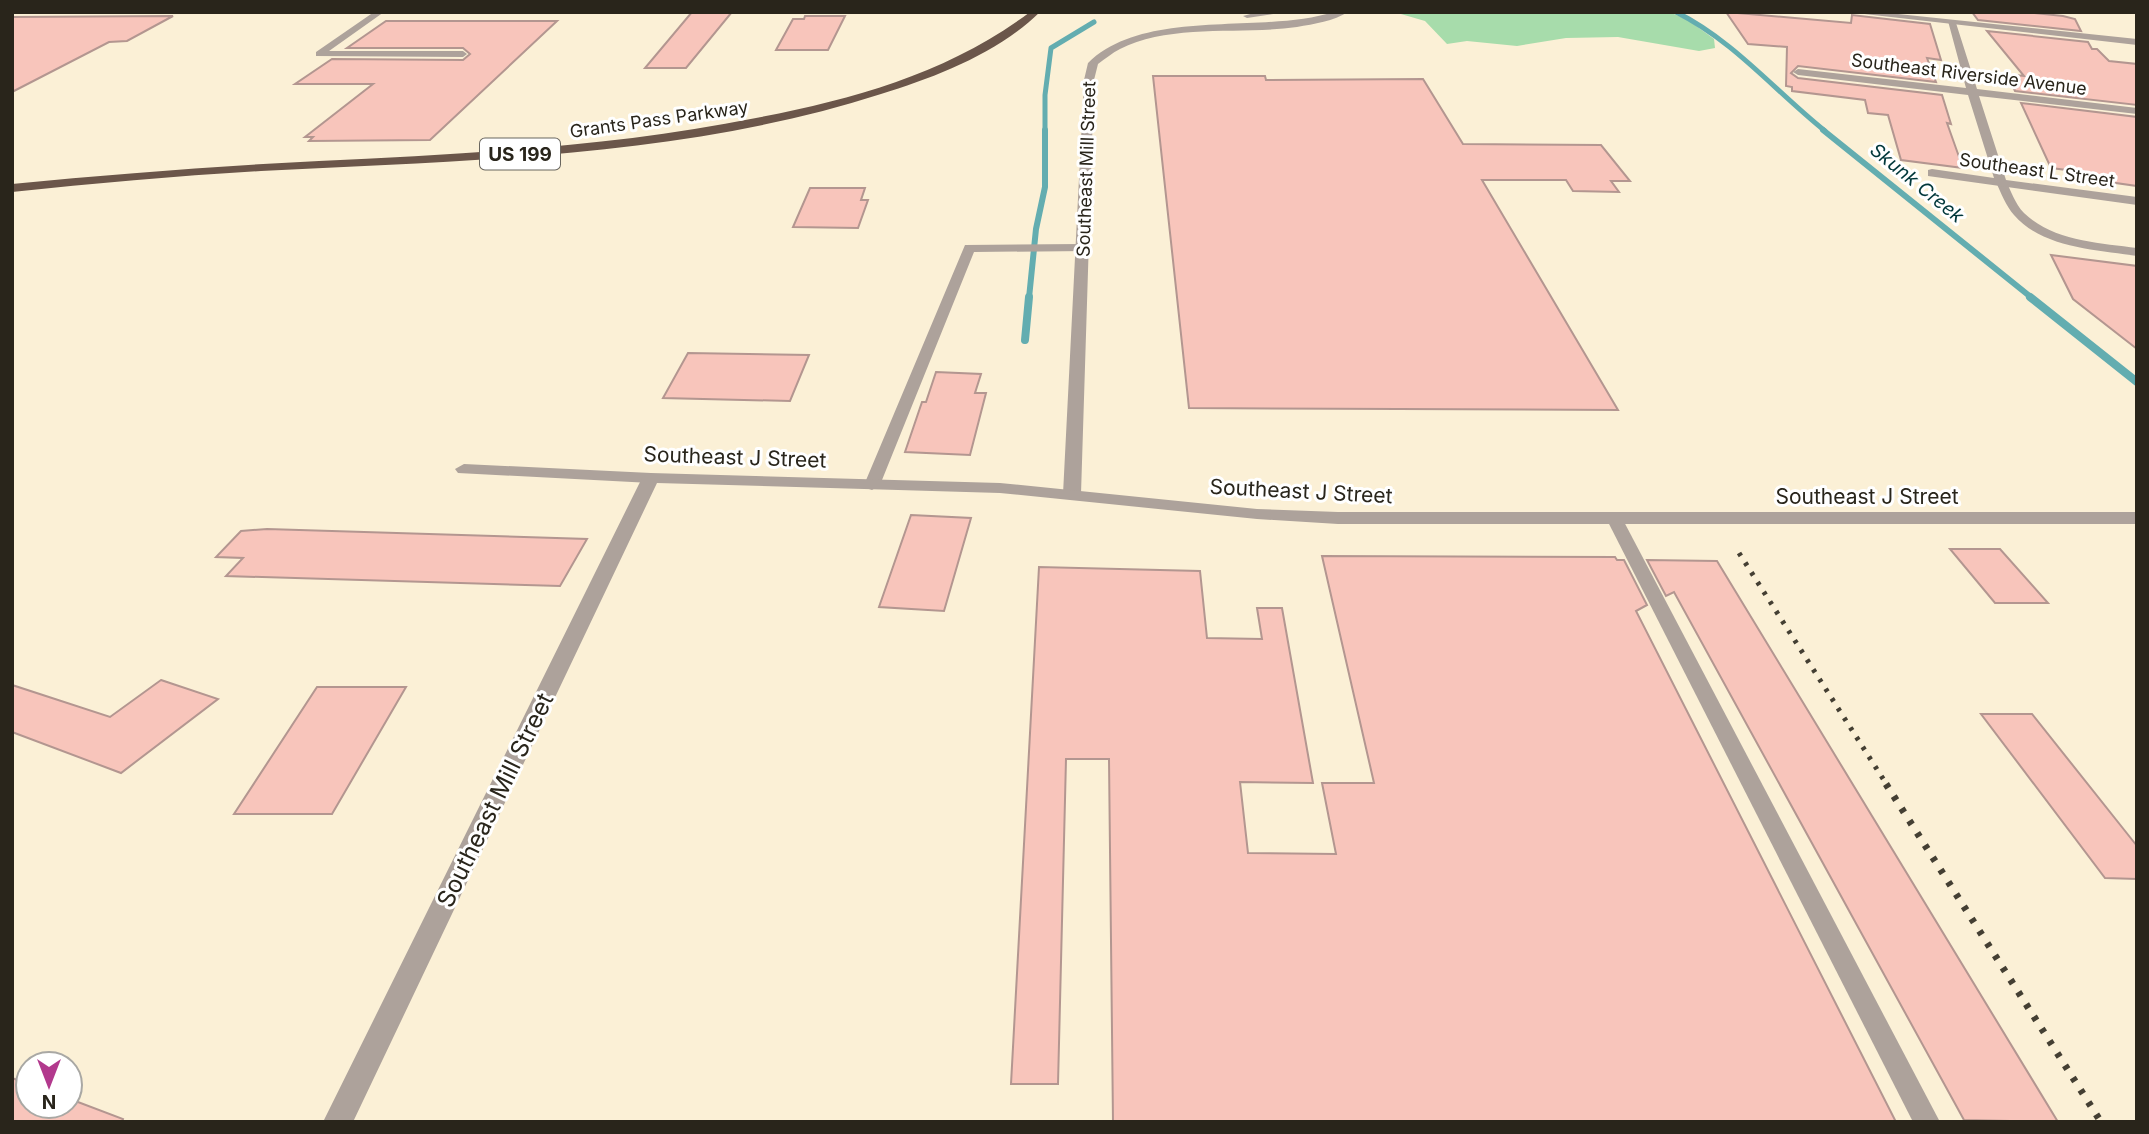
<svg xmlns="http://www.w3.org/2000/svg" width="2149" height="1134" font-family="Inter,sans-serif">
<rect width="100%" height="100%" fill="#fbf0d6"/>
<polygon fill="#a7dcab" points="1394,12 1669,12 1688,20 1714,39 1715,48 1699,51 1618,37 1566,38 1517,46 1467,41 1447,44 1425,21"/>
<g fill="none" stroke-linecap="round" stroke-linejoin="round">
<g stroke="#63adb0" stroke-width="5">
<path d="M1676,12C1734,41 1775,91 1825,131"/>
<polyline points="1045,131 1045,95 1051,48 1094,22"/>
</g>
<g stroke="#63adb0" stroke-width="6">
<polyline points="1823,130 2032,298"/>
<polyline points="1029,298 1036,229 1045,187 1045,130"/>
</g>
<g stroke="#63adb0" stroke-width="8">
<polyline points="2030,297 2137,382"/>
<polyline points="1025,340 1029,297"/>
</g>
</g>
<g fill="#f8c5bb" stroke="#b39690" stroke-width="2">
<polygon points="692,12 732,12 686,68 645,68"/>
<polygon points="1726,12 1851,23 1852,15 1930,24 1941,60 1927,58 1936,82 1798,66 1791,73 1798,78 1942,95 1951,124 1947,123 1963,168 1901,160 1888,115 1868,113 1865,100 1792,91 1792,87 1786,86 1787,47 1748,44"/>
<polygon points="1972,12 2025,12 2063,16 2075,19 2081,31 1978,20"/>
<polygon points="173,16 127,41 109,42 12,92 12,17"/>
<polygon points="805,16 845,16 828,50 776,50 793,19 804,19"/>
<polygon points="386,21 557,21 430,140 309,141 313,137 305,137 373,84 295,84 332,59 463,60 470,54 463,48 347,48"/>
<polygon points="1987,31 2088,42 2092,49 2097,49 2109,61 2137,64 2137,105 2015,91 2009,78 2019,79 2016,75 2024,76"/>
<polygon points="1153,76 1265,76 1266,80 1423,79 1463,144 1601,145 1630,181 1611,181 1619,192 1573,191 1566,180 1482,180 1618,410 1189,408"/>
<polygon points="2021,103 2137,117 2137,186 2095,180 2091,173 2051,168"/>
<polygon points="810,188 865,188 861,200 868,200 858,228 793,227"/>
<polygon points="2051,255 2137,266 2137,349 2073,299"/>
<polygon points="688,353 809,355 790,401 663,398"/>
<polygon points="936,372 981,374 975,393 986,393 970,455 905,452 922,402 926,402"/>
<polygon points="911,515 971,518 944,611 879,607"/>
<polygon points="267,529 587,539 560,586 226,576 243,558 216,557 241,531"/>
<polygon points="1950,549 2000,549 2048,603 1995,603"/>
<polygon points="1322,556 1615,557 1617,560 1624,560 1647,605 1636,611 1896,1122 1113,1122 1109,759 1066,759 1058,1084 1011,1084 1039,567 1200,571 1207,638 1262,639 1257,608 1282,608 1313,783 1240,782 1248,853 1336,854 1322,783 1374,783"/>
<polygon points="1647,560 1717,561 2058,1122 1964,1120 1674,592 1666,596"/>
<polygon points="161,680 218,699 121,773 12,732 12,685 110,717"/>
<polygon points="317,687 406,687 332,814 234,814"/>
<polygon points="1981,714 2032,714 2137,846 2137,879 2105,878"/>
<polygon points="12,1078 28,1084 28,1106 70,1106 70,1099 123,1119 122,1122 12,1122"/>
</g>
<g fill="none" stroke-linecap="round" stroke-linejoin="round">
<g fill="#ada29b" fill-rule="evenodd">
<polygon points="374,12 384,12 329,51 463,51 467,54 463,57 316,56 316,52"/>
<polygon points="1258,12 1286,12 1247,18 1243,16"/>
<path d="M1997,180H2005C2011,190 2015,204 2024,213C2053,241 2099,243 2137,248V256C2097,250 2042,248 2014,215C2006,206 2001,193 1996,182Z"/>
<polygon points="1082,244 1086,245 1086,251 974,252 880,485 872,490 866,488 864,485 965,245"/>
<polygon points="1614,513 1622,518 1940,1122 1913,1122 1606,518"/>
</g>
<g fill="#ada29b" fill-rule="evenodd">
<path d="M1334,12H1348C1334,21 1314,24 1297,27C1242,35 1170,23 1120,49C1112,53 1105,59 1098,64L1094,80L1081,494L1078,498H1066L1063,494L1084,80L1088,63C1146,7 1260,35 1334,12Z"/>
<polygon points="1948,21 1956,23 1977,89 2137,108 2137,114 1979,96 2006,180 2137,197 2137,205 1928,176 1928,170 1932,169 1994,178 1968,95 1798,75 1793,72 1798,69 1966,88"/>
<polygon points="464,464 651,473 660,478 651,483 458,473 455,469"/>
</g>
<g fill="#ada29b" fill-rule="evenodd">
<polygon points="1847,12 1879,12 2137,39 2137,45"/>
<polygon points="651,473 1000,483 1257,509 1338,512 2137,512 2137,524 1338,524 1257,519 1000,493 657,483 353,1122 323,1122 642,478"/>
</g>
<path fill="#6b564a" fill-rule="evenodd" d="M1030,12H1040C998,53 936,77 881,94C682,158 468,160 261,171C178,176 95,183 12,192V184C114,174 216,166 319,161C465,154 612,147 756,118C854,99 949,73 1030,12Z"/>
<polyline stroke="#443f33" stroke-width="5" stroke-dasharray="3.5 8" stroke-linecap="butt" points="1739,553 1887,785"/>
<polyline stroke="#443f33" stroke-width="7" stroke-dasharray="4.5 10" stroke-linecap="butt" points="1886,784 2101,1122"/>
</g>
<g text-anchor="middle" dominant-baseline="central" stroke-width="6" stroke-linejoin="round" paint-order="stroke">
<g font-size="18" fill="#29251b" stroke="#fff">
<text transform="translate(1969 74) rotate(7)">Southeast Riverside Avenue</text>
<text transform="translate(659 119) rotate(-8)">Grants Pass Parkway</text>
<text transform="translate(1086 169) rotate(-88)">Southeast Mill Street</text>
<text transform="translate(2037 170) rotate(8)">Southeast L Street</text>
</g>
<rect fill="#fff" stroke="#69665f" stroke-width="2" x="480" y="138.5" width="80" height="31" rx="5"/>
<g font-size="19" font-weight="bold" fill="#29251b">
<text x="520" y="154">US 199</text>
</g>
<g font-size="19" font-style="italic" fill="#00373a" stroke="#fff">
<text transform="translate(1917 183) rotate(39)">Skunk Creek</text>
</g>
<g font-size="21" fill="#29251b" stroke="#fff">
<text transform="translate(735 457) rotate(2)">Southeast J Street</text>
<text transform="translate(1301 491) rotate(3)">Southeast J Street</text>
<text x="1867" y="496">Southeast J Street</text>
</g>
<g font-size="24" fill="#29251b" stroke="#fff">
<text transform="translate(495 800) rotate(-64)">Southeast Mill Street</text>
</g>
</g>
<rect width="2149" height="1134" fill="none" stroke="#29251b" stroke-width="28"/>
<g transform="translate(49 1085) rotate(180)"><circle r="33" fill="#ffffff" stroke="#a9a8a4" stroke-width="2"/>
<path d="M0-5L12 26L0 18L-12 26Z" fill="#b2398d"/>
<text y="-10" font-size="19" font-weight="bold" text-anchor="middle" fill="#29251b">N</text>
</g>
</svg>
